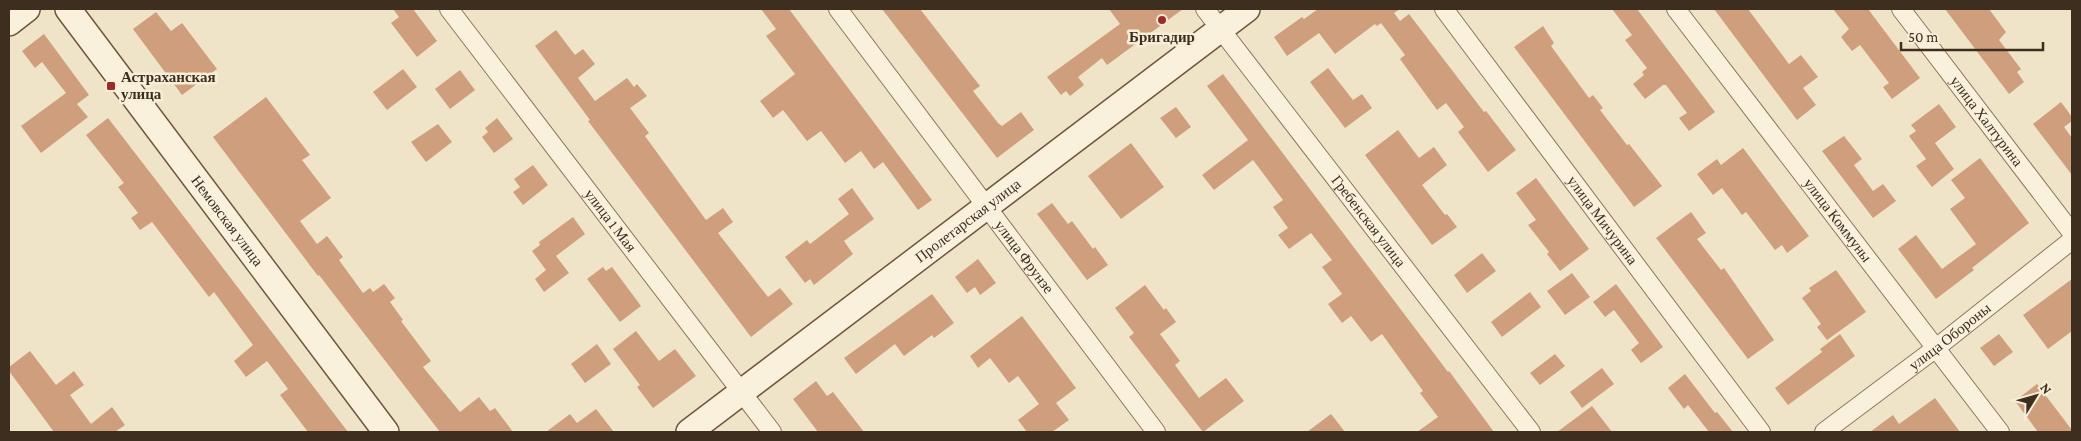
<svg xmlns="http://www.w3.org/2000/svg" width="2081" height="441" font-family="'Crimson Pro',serif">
<rect width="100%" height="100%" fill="#f0e4c8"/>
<g fill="#cf9f7d">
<polygon points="393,9 413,9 437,41 417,57 391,23 399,17"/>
<polygon points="761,9 789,9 932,200 918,210 883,162 874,169 861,151 845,163 821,131 807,141 783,110 773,118 760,101 795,74 766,36 776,29"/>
<polygon points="882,9 920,9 980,86 973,91 998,123 1002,126 1021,112 1034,130 997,158"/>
<polygon points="1109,9 1183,9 1107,65 1102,58 1078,77 1084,85 1070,96 1066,91 1061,95 1047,77 1120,24"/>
<polygon points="1318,9 1400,9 1394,13 1400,21 1409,14 1484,112 1486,111 1516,150 1488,172 1458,132 1464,127 1446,103 1437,110 1400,59 1405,55 1381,23 1377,26 1375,24 1335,54 1319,33 1287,56 1274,37 1302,17 1304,19"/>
<polygon points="1612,9 1637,9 1715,112 1689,131 1679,118 1687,113 1666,85 1663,85 1645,99 1633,84 1644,75 1642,72 1647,68 1625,40 1632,35"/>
<polygon points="1714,9 1748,9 1789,64 1801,55 1818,77 1803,88 1816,105 1797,120"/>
<polygon points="1833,9 1868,9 1920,78 1892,99 1883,87 1889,83 1860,45 1852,51 1841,37 1849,29"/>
<polygon points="1945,9 1989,9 2006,32 1999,40 2021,69 2017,72 2024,82 2009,94"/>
<polygon points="156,12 171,31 182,23 217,69 182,95 133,29"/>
<polygon points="1543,26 1554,43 1551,46 1589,98 1593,95 1603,108 1600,110 1627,145 1629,144 1662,186 1634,207 1514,47"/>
<polygon points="556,30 575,55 583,49 595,64 578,78 595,101 627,78 634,87 637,84 647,96 630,108 649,133 645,136 706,220 723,208 733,222 718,233 768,297 780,288 793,304 751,337 588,121 590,120 535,46"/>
<polygon points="44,34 89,95 77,104 88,117 41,153 21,126 66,93 42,62 35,68 22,51"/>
<polygon points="1328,68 1353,100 1362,94 1372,108 1345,128 1310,82"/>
<polygon points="403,69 417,87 387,110 373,92"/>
<polygon points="460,70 475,90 450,109 435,89"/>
<polygon points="1223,74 1448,372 1449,371 1494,432 1417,432 1438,417 1420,393 1423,391 1382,334 1371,342 1351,316 1342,323 1328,304 1342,294 1322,267 1332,260 1311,233 1289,249 1278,235 1288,228 1273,207 1283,200 1253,160 1214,190 1202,175 1248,140 1207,86"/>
<polygon points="266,97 310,155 302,160 331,198 300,221 317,244 327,236 343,257 339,260 363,293 370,288 373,292 384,284 395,298 390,302 403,320 401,321 431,361 423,367 460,412 479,397 490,411 495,408 513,432 440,432 319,275 318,276 213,137"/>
<polygon points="2061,102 2072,117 2072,121 2064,127 2072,138 2072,175 2033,124"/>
<polygon points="1939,104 1956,127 1935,143 1954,169 1932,187 1916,166 1926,159 1909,136 1916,131 1911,125"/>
<polygon points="1176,107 1191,127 1176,138 1160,118"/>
<polygon points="108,118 162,188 348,432 308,432 280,395 288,389 267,361 246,377 234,361 253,345 214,292 209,297 152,222 140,230 131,218 138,213 118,187 124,183 86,135"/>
<polygon points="497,118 513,139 494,153 482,137 488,132 485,128"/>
<polygon points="438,124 452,142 426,162 411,142"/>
<polygon points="1398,130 1419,158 1434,147 1447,165 1422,185 1445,215 1447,214 1457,227 1432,245 1365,155"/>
<polygon points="1844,136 1862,159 1854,165 1873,191 1883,184 1896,201 1873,218 1822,151"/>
<polygon points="1131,143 1164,187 1121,219 1088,176"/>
<polygon points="1743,148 1809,236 1787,253 1782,245 1775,250 1746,212 1742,215 1722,188 1713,195 1697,174 1717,159 1721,165"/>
<polygon points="1980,158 2029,223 1972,268 1974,270 1936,299 1898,249 1916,235 1942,269 1976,244 1950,209 1965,198 1951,180"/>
<polygon points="533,165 548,185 523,205 513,192 520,187 514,179"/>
<polygon points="1536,178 1589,249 1560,271 1547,254 1549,252 1528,225 1536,220 1516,193"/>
<polygon points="852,188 874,219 844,241 853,254 814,285 810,279 805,283 785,257 807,240 810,244 849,214 838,199"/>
<polygon points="1052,203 1068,224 1072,221 1093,249 1095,247 1108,265 1087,280 1037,214"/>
<polygon points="1691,212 1706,233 1697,239 1721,270 1724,268 1774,340 1748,359 1656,238"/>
<polygon points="573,217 585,234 556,256 569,273 544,292 535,279 546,270 532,251 540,245 539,242"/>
<polygon points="1482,253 1496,271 1467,293 1454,275"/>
<polygon points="978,259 996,283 980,295 975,287 967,293 955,277"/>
<polygon points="603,267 606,271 612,267 641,306 620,322 587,279"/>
<polygon points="1836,270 1866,312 1827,340 1817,327 1821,324 1802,298 1811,291 1809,288"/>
<polygon points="1572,273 1590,297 1565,315 1547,291"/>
<polygon points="2072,279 2072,331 2048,349 2023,315"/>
<polygon points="1616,284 1663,347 1641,363 1631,350 1639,343 1614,310 1605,317 1593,302"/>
<polygon points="1145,285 1164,310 1166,308 1176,322 1160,334 1180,361 1175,365 1199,398 1226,378 1244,401 1203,432 1129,337 1134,333 1115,308"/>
<polygon points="1530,292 1541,307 1502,337 1491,322"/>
<polygon points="932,294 954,323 934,338 932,335 904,356 895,344 856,374 844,358"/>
<polygon points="1022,316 1076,388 1056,403 1069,420 1052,432 1027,432 1018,420 1039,404 1018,376 1009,383 990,358 978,368 970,356"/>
<polygon points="636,331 659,361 675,349 696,376 653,408 637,387 640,385 613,349"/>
<polygon points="1840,334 1855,356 1788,405 1775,388 1822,352 1820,349"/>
<polygon points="1999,334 2013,352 1994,366 1980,348"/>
<polygon points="597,344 611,364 585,383 571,364"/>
<polygon points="30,351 56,385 74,371 84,385 70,395 91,424 112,407 125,425 115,432 54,432 9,371 9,367"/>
<polygon points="1555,354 1565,366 1540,385 1530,373"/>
<polygon points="1602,368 1614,384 1582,408 1570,392"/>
<polygon points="1685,374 1715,413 1717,412 1733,432 1709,432 1688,405 1684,409 1668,388"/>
<polygon points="816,381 827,396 833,392 864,432 818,432 793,399"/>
<polygon points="2037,384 2072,430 2072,432 2038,432 2015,401"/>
<polygon points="1935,398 1960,432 1870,432 1893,415 1899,424"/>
<polygon points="1592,406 1612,432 1557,432"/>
<polygon points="596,409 614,432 546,432 570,414 577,423"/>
<polygon points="1331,414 1345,432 1307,432"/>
</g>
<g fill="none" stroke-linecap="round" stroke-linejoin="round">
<defs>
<g id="street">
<path id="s1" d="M449,9L772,432"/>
<path id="s2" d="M838,9L1156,432"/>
<path id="s3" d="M1205,9L1531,432"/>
<path id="s4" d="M1444,9L1761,432"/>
<path id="s5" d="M1676,9L2000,432"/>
<path id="s6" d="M1901,9L2072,233"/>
<path id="s7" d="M1824,432L1936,348L2072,240"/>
</g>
<g id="secondary">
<path id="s8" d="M68,9L386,432"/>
<polyline points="9,23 27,9"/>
<path id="s9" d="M689,432L1247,9"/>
</g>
</defs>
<use href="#street" stroke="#8d765c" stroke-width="20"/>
<use href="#secondary" stroke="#6f573f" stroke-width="28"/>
<use href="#street" stroke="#faf1dc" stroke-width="18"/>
<use href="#secondary" stroke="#faf1dc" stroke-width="25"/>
</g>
<g fill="#9e2a2b" stroke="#f7eed8" stroke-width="2">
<circle cx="1162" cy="20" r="5"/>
<rect x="106" y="81" width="10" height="10" rx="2.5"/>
</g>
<g text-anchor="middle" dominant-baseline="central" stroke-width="5" stroke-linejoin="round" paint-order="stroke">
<g font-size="15" font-weight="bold" fill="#3d2e20" stroke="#f7eed8">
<text x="1162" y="37">Бригадир</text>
<text x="121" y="77" text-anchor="start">Астраханская<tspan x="121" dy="17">улица</tspan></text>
</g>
<g font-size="15" fill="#3d2e20" stroke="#f7eed8">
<text stroke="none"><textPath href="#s6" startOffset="141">улица Халтурина</textPath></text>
<text stroke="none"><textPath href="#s1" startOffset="266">улица 1 Мая</textPath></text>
<text stroke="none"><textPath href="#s9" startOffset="350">Пролетарская улица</textPath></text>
<text stroke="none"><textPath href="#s4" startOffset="264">улица Мичурина</textPath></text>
<text stroke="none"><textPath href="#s5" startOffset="266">улица Коммуны</textPath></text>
<text stroke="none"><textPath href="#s8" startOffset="265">Немовская улица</textPath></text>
<text stroke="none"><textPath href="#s3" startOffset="268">Гребенская улица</textPath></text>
<text stroke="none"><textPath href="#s2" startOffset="310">улица Фрунзе</textPath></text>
<text stroke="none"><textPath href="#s7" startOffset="158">улица Обороны</textPath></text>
</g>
</g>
<rect width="2081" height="441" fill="none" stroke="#3d2e20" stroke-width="20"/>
<g transform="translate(2036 396) rotate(53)" stroke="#f7eed8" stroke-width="4" paint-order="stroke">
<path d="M0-4L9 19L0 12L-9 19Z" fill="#3d2e20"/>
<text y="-8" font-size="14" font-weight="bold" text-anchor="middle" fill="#3d2e20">N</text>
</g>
<path d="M1901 42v8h142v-8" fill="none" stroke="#3d2e20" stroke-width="2.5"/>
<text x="1908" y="42" font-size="15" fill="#3d2e20" stroke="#f7eed8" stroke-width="4" paint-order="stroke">50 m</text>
</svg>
